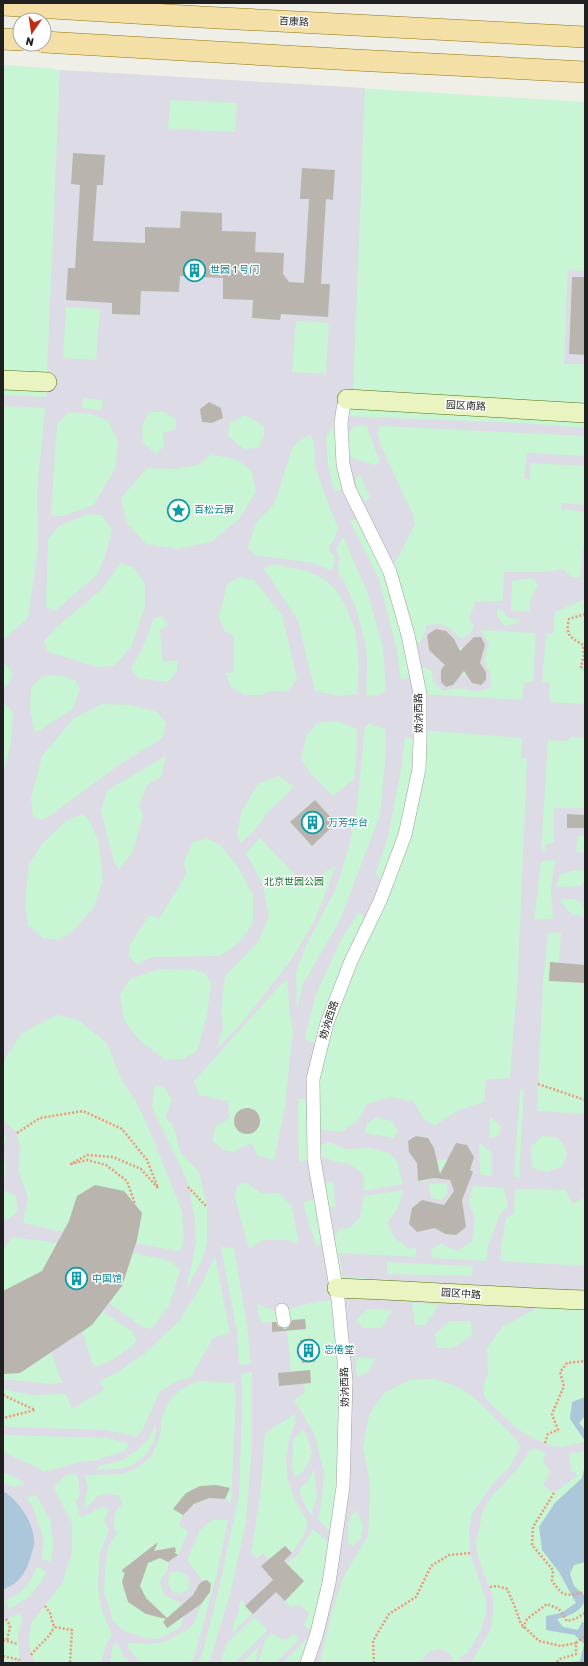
<svg xmlns="http://www.w3.org/2000/svg" width="588" height="1666" font-family="Rubik,'Noto Sans SC',sans-serif">
<rect width="100%" height="100%" fill="#efeee7"/>
<polygon fill="#c8f5d3" points="3,65 50,68 60,70 585,102 585,1663 3,1663"/>
<g fill="#dddbe5" fill-rule="evenodd">
<path d="M60,70L365,88L353,393L342,416L520,423L585,428V436L381,426L377,431L381,446L412,512L415,525L390,572L363,517L350,521L379,579L396,646L401,680L416,676L420,694L522,700L524,683L533,681L536,633L480,630L489,643L484,662L490,672L491,687L477,692L461,688L443,691L433,681L432,672L425,667L415,669L410,646L421,642L427,625L439,624L450,628L461,639L469,635L474,627L469,618L476,602L503,601L504,572H547L563,569L571,577H580L585,531V599L555,612L553,633L546,634L542,682L550,683L549,702L585,704V738L570,737L568,741L548,740L541,850L546,851L545,844L554,842V808H585V815L567,814V828H585V836H578L576,852L585,853V870L571,871L560,875L556,887L582,886L585,881V911L580,901L573,899L559,900L571,914L585,917V965L559,963L561,933H548L543,980L537,1111L585,1114V1190L582,1191L585,1197L572,1204L566,1190L515,1189L514,1214L506,1218L501,1246V1261L585,1266V1292L343,1277L339,1253L415,1257L417,1247L409,1249L394,1237L387,1223L398,1208L403,1190L364,1196L360,1218L350,1227L339,1230L332,1240L337,1288L541,1298L537,1308L502,1327L487,1348L488,1375L484,1383V1397L517,1429L533,1438L552,1446L561,1447L585,1442V1450L569,1454L571,1468L577,1476L554,1493L543,1485L550,1471L543,1461L546,1453L536,1449L530,1450L519,1467L492,1496L483,1511L476,1542L478,1558L493,1597V1612L491,1629L471,1663H459L460,1658L468,1653L481,1630L486,1614V1600L470,1553L469,1531L472,1514L493,1483L509,1468L520,1447L517,1440L476,1399L460,1388L436,1379L410,1380L384,1393L369,1415L363,1446L370,1484L368,1536L345,1574L332,1610L320,1663H307L317,1628L282,1663H275L299,1639L294,1634L285,1641L271,1633L265,1640L258,1663H255L259,1646L242,1663H234L268,1630L255,1617L227,1643L220,1663H209L231,1591L246,1522L252,1447V1372L241,1374L242,1399L239,1496L219,1588L202,1655L198,1663H183L192,1661L195,1654L217,1574L228,1520H212L200,1530L187,1560L203,1581L198,1584L193,1595L180,1606L179,1602L164,1595L160,1581L168,1569V1562L178,1555L188,1532L179,1525L183,1515L194,1505L209,1498L225,1499L231,1504L236,1398L234,1383L198,1381L181,1389L169,1401L162,1418L160,1436L151,1457L137,1468L123,1474L85,1475L88,1487L84,1504L86,1509L97,1496L106,1494L119,1495L122,1504L116,1510L113,1525L117,1533L108,1548L105,1568L104,1592L113,1621L125,1631L144,1638L159,1639L180,1628L184,1616L201,1604L195,1622L189,1629L165,1642L150,1644L133,1643L127,1644L132,1654L143,1663H131L124,1657L118,1644L113,1645L110,1663H101L106,1645L112,1636L101,1608L98,1586L100,1553L109,1530L104,1520L109,1511L105,1507L98,1508L83,1517L79,1514L76,1501L80,1495L79,1482L77,1474H71L61,1479L54,1488L72,1523V1552L62,1584L31,1623L29,1639L31,1655L36,1663H21L20,1660L18,1636L22,1618L20,1613L3,1621V1590L9,1588L3,1514V1483L15,1487L26,1483L3,1472V1452L40,1469L43,1472L81,1462L97,1460L124,1451L129,1445L124,1442L107,1438L3,1435V1424L9,1427L107,1430L137,1437L143,1429L160,1391L176,1382L191,1377L213,1338L230,1333L215,1256L199,1290L179,1321L144,1354L118,1372L100,1381L104,1390L72,1409L66,1394L32,1395L3,1389V1380H13L49,1384L62,1383L51,1352L82,1332L94,1367L107,1363L130,1348L137,1341L132,1331L103,1312L109,1303L142,1327L152,1329L170,1304L180,1270L171,1261L133,1253L136,1243L177,1251L182,1249L184,1235L182,1211L151,1134L137,1103L121,1079L107,1043L78,1020L57,1015L22,1033L5,1058L3,1068V774L11,744L13,712L3,701V688L8,685L13,674L7,665L3,663V640L28,618L38,549L37,493L45,408L3,406V395L46,397ZM170,100L237,103L235,132L168,129ZM73,154L105,156L103,185H97L91,269L68,268H75L80,185L71,184ZM335,170L333,200L326,199L321,284H330L328,317L296,315L298,283H304L309,199H301ZM181,211L222,213V231L256,232L255,252L281,302L280,320L252,318L253,300L223,299V278L180,276L179,292L141,291L140,315L112,314V296L145,243V227L180,228ZM66,307L100,309L96,360L63,358ZM296,321L329,323L326,374L292,372ZM83,398L103,400L102,410L82,408ZM208,402L221,408L223,418L212,423L203,422L200,410ZM69,412L91,414L108,421L118,442L115,469L94,505L63,516H51L57,424ZM150,412H164L176,420V429L163,433L164,446L156,454L143,442L142,425ZM245,415L264,426V436L258,448L244,449L228,436L230,423ZM341,423V442L353,427L366,425L380,462L375,465L358,460L342,452L349,489L334,491L328,463L326,438L333,426ZM310,434L314,441L315,466L331,512L338,527L335,538L330,545L329,551L335,557L332,571L313,563L254,555L248,547L256,523L274,504L293,446ZM211,454L237,460L252,471L256,492L239,519L211,542L177,549L146,544L127,523L121,498L147,468L175,469L198,465ZM360,475L370,497L365,502L358,491L355,479ZM88,514L102,515L112,530L106,553L97,575L55,611L46,607L48,539L59,526ZM343,537L367,591L383,648L386,690L377,696L366,695L367,662L365,641L356,608L345,583L339,575L338,565L340,557L336,549ZM121,563L134,568L145,584V606L131,647L114,666L97,667L48,652L44,641L59,625L101,590ZM274,564L307,571L324,579L336,590L348,611L355,630L359,662L358,694L339,696L315,691L298,620L263,568ZM239,577L254,580L282,615L297,679L287,692L273,691L261,695H245L231,687L225,673L234,672L233,634L225,632L219,618L227,584ZM533,578L538,585L530,601V612L511,610L512,581ZM497,610H502L507,617L520,621L515,624L505,626L497,617ZM162,616L168,625L160,630L163,662L177,660V671L168,682L138,678L131,669L144,645L154,618ZM446,631L454,639L458,647L465,649L474,637H481L485,645L480,663L486,672V680L481,685L472,683L467,676H460L453,685L446,687L441,682L445,664L429,650L427,635ZM45,675L61,676L75,680L80,689L73,709L35,733L30,709L31,687ZM102,704L131,705L157,712L166,723L162,738L120,764L44,820L33,817L31,799L42,756L73,719ZM336,721L357,729L356,763L354,779L333,796L311,774L301,759L307,735L317,723ZM368,724L386,729V754L380,815L340,920L302,986L297,1012L296,972L305,948L336,888L348,851L356,815L365,726ZM420,730L522,738L521,758L527,759L518,974L510,1078L486,1080L484,1102L459,1110L435,1125L424,1120L414,1102L390,1097L367,1104L357,1121L342,1132L313,1129V1147L330,1142L345,1149L370,1148L390,1153L397,1162L403,1184L364,1191V1174L349,1164L333,1161L322,1156L299,1162L298,1099H313L321,1046L305,1039L315,997L340,942L359,912L369,922L386,884L375,875L387,841L400,776L405,737L420,740ZM166,756L161,777L147,785L139,805L143,816L132,853L119,870L114,861L101,810L108,790ZM279,776L294,787L266,814L257,828L241,843L237,836L241,812L259,783ZM315,800L336,823L312,846L290,823ZM83,814L90,821L98,841L103,880L94,907L73,931L57,940L43,938L28,925L25,901L29,864L42,844L67,820ZM206,838L220,845L236,864L253,895V923L240,942L219,956L152,957L137,964L129,956L130,945L149,915L159,919L187,873L183,864L193,842ZM260,838L304,884L336,866L314,922L291,960L242,1023L217,1048L223,1028L221,1011L225,976L258,942L269,916L263,885L246,853ZM555,860L551,888L553,919L534,920L541,861ZM160,969L195,970L206,974L211,983L207,1015L197,1051L183,1059L166,1060L139,1040L124,1020L120,995L130,979ZM287,981L290,1015L293,1030L285,1107L274,1160L258,1156L251,1143L233,1152L223,1150L212,1140L216,1126L230,1118L228,1101L199,1095L194,1081L283,982ZM154,1086L164,1087L172,1100L165,1118L173,1124L180,1152L199,1172L207,1207V1244L202,1260L186,1290L196,1243L195,1220L187,1180L152,1107ZM524,1089L519,1178L514,1177L520,1090ZM376,1117L392,1121L398,1131L394,1138L364,1133L367,1124ZM490,1117L501,1126L499,1135L489,1139ZM416,1136L428,1138L434,1148L437,1161L448,1159L456,1143L467,1145L474,1157L471,1169L467,1176L462,1200L466,1227L456,1235L445,1234L435,1228L417,1232L409,1224L412,1208L422,1200L444,1205L454,1191L450,1180L434,1178L425,1181H418ZM542,1136L556,1137L563,1144L567,1155L561,1167L547,1172L532,1168L531,1147ZM479,1142L492,1153V1176L480,1174ZM245,1182L262,1194L279,1193L291,1205L299,1243L285,1240H264L249,1248L235,1198L237,1186ZM333,1182L335,1207H328L325,1183ZM447,1183L448,1193L441,1200L431,1198L429,1184ZM473,1186L504,1188L508,1206L500,1214L488,1246L487,1261L432,1258L431,1249L441,1244L458,1251L472,1241L475,1219L469,1202ZM320,1198L328,1242L316,1246L303,1202ZM221,1247L234,1248L247,1325L251,1364L239,1365L237,1331ZM387,1262L473,1266L472,1276L387,1274ZM338,1299L343,1487L335,1538L318,1519L322,1499L324,1472L314,1433L294,1400L305,1393L304,1384L279,1386L278,1373L291,1372L287,1331L273,1332L272,1322L261,1323L257,1304L274,1311L288,1310L305,1304ZM412,1302L439,1305L425,1325H415ZM366,1309L392,1310V1311L381,1328H362L357,1320ZM450,1321H471L472,1335L453,1348H437L435,1334ZM356,1358H376L368,1372L357,1377ZM295,1414L296,1422L290,1435L286,1459L288,1480L294,1498L308,1523L304,1535L292,1553L268,1574L269,1559L263,1553L257,1559L251,1553L260,1498L265,1433ZM155,1424L156,1430L154,1441L147,1454L131,1466L118,1469L96,1470L99,1466L123,1460L138,1449L150,1437ZM302,1429L306,1434L312,1452L309,1462L303,1472L295,1477L292,1468L293,1441ZM314,1469L317,1497L311,1515L303,1502L299,1490L308,1481ZM36,1495L51,1522L53,1546L51,1562L41,1559L44,1540L33,1507L26,1497ZM357,1510L363,1526L361,1537L354,1546L348,1543L349,1518ZM313,1529L334,1547L321,1617L308,1630L304,1625L309,1613L298,1604L291,1607L277,1592L279,1571L297,1555ZM36,1567L47,1571L41,1582L29,1597L9,1609L6,1601L22,1591L32,1578ZM177,1571L186,1575L190,1583L188,1590L180,1594L172,1591L168,1582L170,1573ZM241,1599L252,1614L231,1634L237,1616Z"/>
<polygon points="568,270 585,271 585,277 572,277 569,354 585,355 585,364 564,364"/>
<polygon points="527,453 585,456 585,466 531,463 529,480 524,478"/>
<polygon points="562,503 585,505 585,512 561,509"/>
<polygon points="3,1117 4,1121 17,1133 20,1147 19,1172 28,1198 23,1223 63,1232 57,1243 13,1237 3,1249 3,1215 7,1221 18,1211 16,1196 3,1190 6,1167 3,1148 7,1136 3,1134"/>
<polygon points="442,1649 452,1656 454,1663 443,1663 442,1661 435,1663 418,1663 430,1651"/>
</g>
<g fill="#abc7d9">
<polygon points="585,1397 585,1416 579,1423 585,1430 585,1441 570,1419 572,1402"/>
<path d="M585,1465V1562L574,1565L570,1574L574,1586L585,1596C585,1611 569,1616 557,1619L563,1627L578,1630L582,1622L585,1623V1663H563L580,1661L584,1644L575,1635L546,1630V1616L561,1613L576,1603L559,1572L542,1550L539,1527L555,1503L582,1478Z"/>
<path d="M3,1491C18,1500 33,1521 34,1540C35,1544 33,1549 32,1552C28,1570 20,1583 3,1590Z"/>
</g>
<g fill="#b9b4ad">
<polygon points="73,153 105,155 103,185 97,185 93,241 145,243 145,227 180,228 181,211 222,213 222,231 256,232 255,252 284,253 283,274 289,282 304,283 309,199 300,199 302,168 335,170 333,200 326,199 321,284 330,284 328,317 281,314 280,320 252,318 253,300 223,299 223,278 180,276 179,292 141,291 140,315 112,314 112,303 66,300 68,268 75,268 80,185 71,184"/>
<polygon points="572,277 585,277 585,355 569,354"/>
<polygon points="209,402 221,408 223,418 212,423 202,422 200,409"/>
<polygon points="436,629 446,631 454,639 460,651 474,637 481,637 485,645 480,663 486,672 486,680 481,685 472,683 464,671 453,685 446,687 441,682 441,670 445,665 429,650 427,635"/>
<polygon points="315,800 336,823 312,846 290,822"/>
<polygon points="567,814 585,815 585,828 567,828"/>
<polygon points="550,962 585,965 585,983 549,981"/>
<circle cx="247" cy="1121" r="13"/>
<polygon points="416,1136 428,1138 434,1148 440,1174 456,1143 467,1145 474,1157 470,1170 473,1172 462,1200 466,1227 456,1235 445,1234 435,1228 417,1232 409,1224 412,1208 422,1200 444,1205 454,1191 450,1180 434,1178 418,1181 417,1163 409,1152 408,1141"/>
<polygon points="95,1185 124,1191 142,1213 137,1240 122,1286 92,1325 20,1373 3,1374 3,1291 42,1271 69,1221 77,1196"/>
<polygon points="305,1319 306,1329 272,1332 272,1322 276,1322 278,1326 285,1329 289,1327 292,1320"/>
<polygon points="313,1339 315,1362 302,1363 300,1340"/>
<polygon points="310,1370 311,1383 279,1386 278,1373"/>
<polygon points="216,1485 230,1488 225,1499 209,1498 194,1504 183,1515 173,1509 186,1493 200,1486"/>
<polygon points="158,1542 154,1551 175,1547 176,1552 174,1552 178,1555 168,1562 160,1558 148,1563 140,1586 146,1598 167,1618 193,1595 199,1584 203,1581 207,1580 211,1584 210,1592 201,1604 167,1628 163,1622 166,1619 146,1614 128,1602 122,1582 125,1572 123,1573 122,1570"/>
<polygon points="285,1546 292,1553 284,1561 304,1581 285,1601 276,1592 253,1614 245,1606 273,1580 261,1566"/>
</g>
<g fill="none" stroke-linecap="round" stroke-linejoin="round">
<defs>
<g id="street">
<polyline points="282,1310 284,1321"/>
<polyline points="307,1663 317,1633 329,1583 343,1487 346,1381 338,1299 314,1159 313,1079 327,1023 351,961 380,901 405,835 419,769 420,740 420,694 408,635 390,572 349,489 343,464 341,423 343,409 347,399"/>
</g>
<g id="secondary">
<polyline points="3,380 47,382"/>
<polyline points="347,399 585,413"/>
<path d="M337,1288C420,1291 502,1297 585,1300"/>
</g>
<g id="primary">
<polyline points="3,5 201,17 585,37"/>
<polyline points="3,39 20,40"/>
<polyline points="44,42 355,60 585,72"/>
</g>
</defs>
<use href="#street" stroke="#a1a1a1" stroke-width="14"/>
<use href="#secondary" stroke="#556f0f" stroke-width="20"/>
<use href="#primary" stroke="#8e780d" stroke-width="22"/>
<g stroke="#ee987a" stroke-width="2.5" stroke-dasharray="2 2" stroke-linecap="butt">
<path d="M585,614L569,619C565,635 570,637 583,645L584,655L581,667L585,670"/>
<polyline points="538,1084 585,1100"/>
<polyline points="17,1133 40,1118 83,1111 122,1129 147,1160 158,1188 141,1169 113,1157 87,1155 71,1164 87,1160 106,1165 127,1181 135,1204"/>
<polyline points="188,1187 207,1207"/>
<polyline points="3,1395 35,1410 3,1418"/>
<polyline points="545,1443 548,1434 558,1430 552,1414 564,1386 560,1372 567,1363 585,1361"/>
<path d="M554,1493L533,1527L532,1545L553,1570L552,1581C564,1598 566,1596 585,1592"/>
<polyline points="490,1587 497,1586 507,1589 515,1607 521,1624 539,1641 561,1646 576,1643 576,1654 560,1659 556,1663"/>
<polyline points="45,1606 50,1613 54,1627 72,1630 70,1663"/>
<polyline points="6,1619 10,1626 7,1641"/>
<polyline points="523,1628 527,1619 547,1604 559,1609 567,1621 575,1619 585,1613"/>
<polyline points="3,1640 18,1644"/>
<polyline points="576,1643 585,1636"/>
<path d="M31,1655C39,1644 49,1639 54,1627"/>
<polyline points="3,1656 20,1660"/>
<polyline points="374,1663 373,1641 389,1614 416,1597 431,1566 449,1555 470,1553"/>
</g>
<use href="#street" stroke="#fff" stroke-width="13"/>
<use href="#secondary" stroke="#e9f4c0" stroke-width="19"/>
<use href="#primary" stroke="#f4dfa7" stroke-width="21"/>
</g>
<defs>
<symbol id="building-ring" viewBox="-11 -11 22 22"><circle r="9.5" fill="#fff" stroke="#0f9aa8" stroke-width="1.5"/><path d="M-4-6H4V6H1V3H-1V6H-4ZM-2.5-4.3h1.7v1.8h-1.7ZM.8-4.3h1.7v1.8H.8ZM-2.5-1h1.7V.8h-1.7ZM.8-1h1.7V.8H.8Z" fill="#0f9aa8"/></symbol>
<symbol id="sight-ring" viewBox="-11 -11 22 22"><circle r="9.5" fill="#fff" stroke="#0f9aa8" stroke-width="1.5"/><path d="M0-6L1.8-2.2L6-1.7L2.9 1.2L3.7 5.4L0 3.3L-3.7 5.4L-2.9 1.2L-6-1.7L-1.8-2.2Z" fill="#0f9aa8"/></symbol>
</defs>
<g fill-rule="evenodd">
<use href="#building-ring" x="182" y="258" width="25" height="25"/>
<use href="#sight-ring" x="166" y="498" width="25" height="25"/>
<use href="#building-ring" x="300" y="810" width="25" height="25"/>
<use href="#building-ring" x="64" y="1266" width="25" height="25"/>
<use href="#building-ring" x="296" y="1338" width="25" height="25"/>
</g>
<g text-anchor="middle" dominant-baseline="central" stroke-width="3" stroke-linejoin="round" paint-order="stroke">
<g font-size="10" fill="#202020" stroke="#fff">
<text transform="translate(294 22) rotate(3)">百康路</text>
<text transform="translate(466 406) rotate(3)">园区南路</text>
<text transform="translate(419 713) rotate(-91)">妫汭西路</text>
<text transform="translate(329 1020) rotate(-72)">妫汭西路</text>
<text transform="translate(461 1294) rotate(4)">园区中路</text>
<text transform="translate(345 1387) rotate(-91)">妫汭西路</text>
</g>
<g font-size="10" fill="#0d838f" stroke="#fff" text-anchor="start">
<text x="210" y="270">世园 1 号门</text>
<text x="194" y="510">百松云屏</text>
<text x="328" y="823">万芳华台</text>
<text x="92" y="1279">中国馆</text>
<text x="324" y="1350">忘倦堂</text>
</g>
<g font-size="10" fill="#16762d" stroke="#fff">
<text x="294" y="882">北京世园公园</text>
</g>
</g>
<rect width="588" height="1666" fill="none" stroke="#202020" stroke-width="8"/>
<g transform="translate(32 32) rotate(193)"><circle r="19" fill="#ffffff" stroke="#a6a6a6"/>
<path d="M0-3L7 15L0 10L-7 15Z" fill="#be2d12"/>
<text y="-6" font-size="11" font-weight="bold" text-anchor="middle" fill="#202020">N</text>
</g>
</svg>
